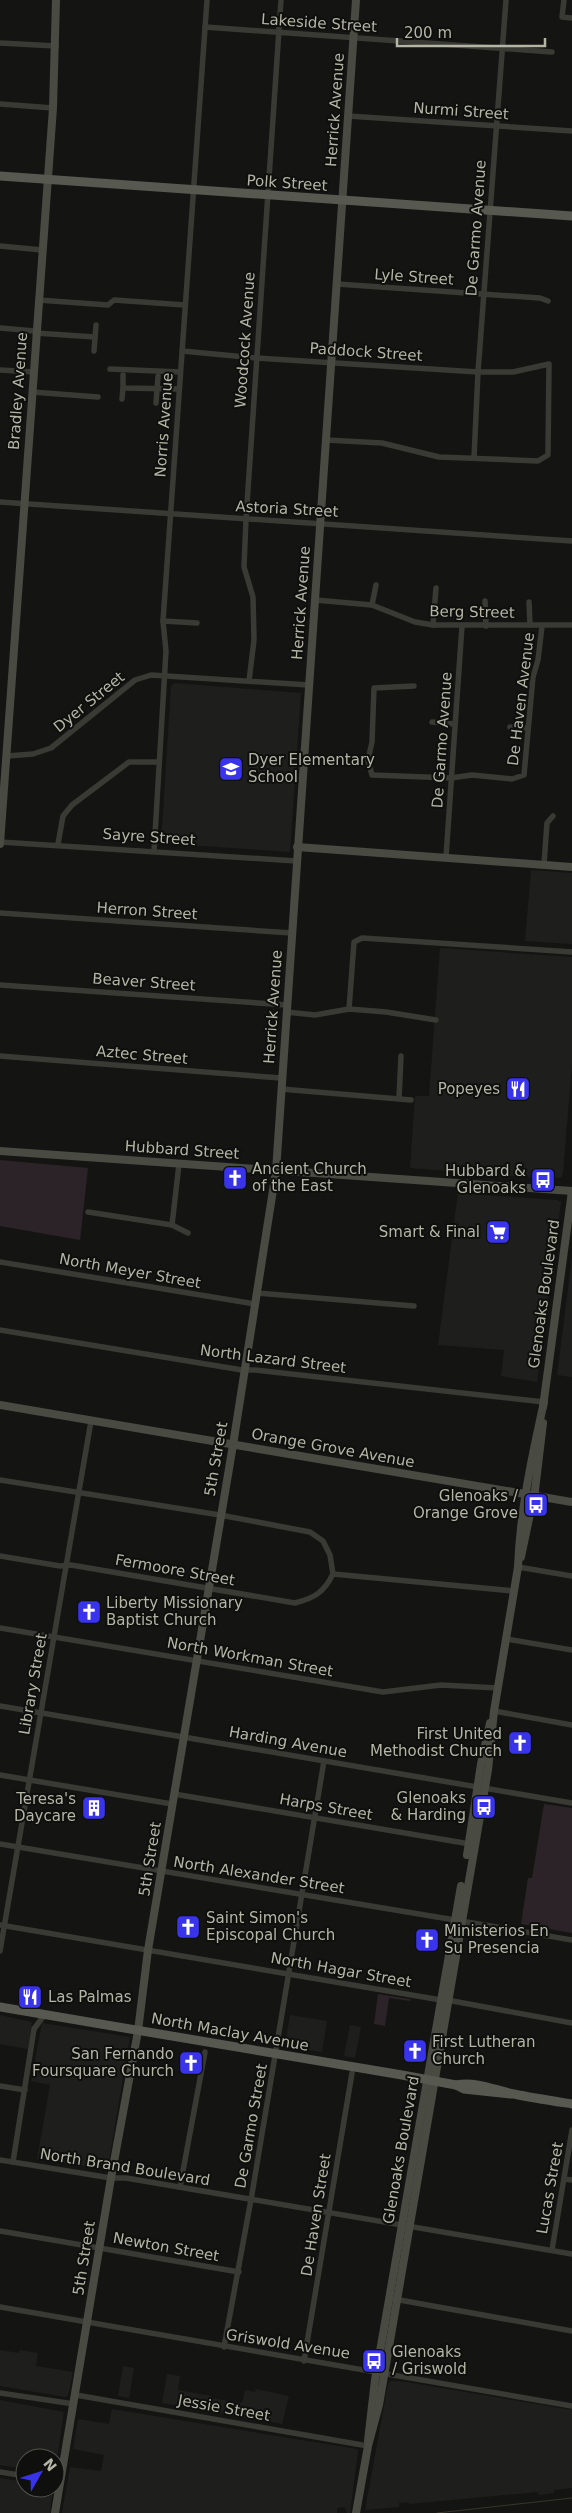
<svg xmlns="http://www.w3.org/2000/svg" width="572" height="2513" font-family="'DejaVu Sans',sans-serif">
<rect width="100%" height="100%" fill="#141513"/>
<g fill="#1e1f1c">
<polygon points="175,683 301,693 290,852 161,843 171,686"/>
<polygon points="531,870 572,873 572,944 525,941"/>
<polygon points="440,948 572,957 572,1064 563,1173 561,1178 479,1175 465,1174 465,1172 410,1168 415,1096 429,1096"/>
<polygon points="458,1193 557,1200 561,1202 537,1382 501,1376 504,1350 438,1345"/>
<polygon points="572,1257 572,1377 557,1375"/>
<polygon points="0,2015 32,2022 28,2049 0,2044"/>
<polygon points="290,2015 327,2021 322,2052 285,2046"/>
<polygon points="42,2023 130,2037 108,2166 104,2169 37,2159 50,2085 31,2081"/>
<polygon points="350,2025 361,2027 355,2058 344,2056"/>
<polygon points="0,2350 19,2353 20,2350 38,2353 36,2366 73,2372 68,2396 65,2397 0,2386"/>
<polygon points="123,2366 134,2368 129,2398 118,2396"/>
<polygon points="167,2374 180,2376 178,2390 211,2396 211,2398 242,2403 245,2390 255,2392 256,2389 289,2396 282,2424 162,2403"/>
<polygon points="390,2381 400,2381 572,2410 572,2488 554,2490 554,2493 539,2495 538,2492 409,2504 409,2502 399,2503 399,2507 365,2510 388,2384"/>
<polygon points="0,2400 64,2412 55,2472 55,2458 25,2458 25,2469 0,2465"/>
<polygon points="112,2409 357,2449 358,2452 350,2513 347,2513 345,2507 337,2508 337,2513 62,2513 70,2467 101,2471 104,2455 73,2449 78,2419 109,2424"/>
<polygon points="0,2478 25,2482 25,2488 53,2488 50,2513 0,2513"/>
</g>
<g fill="#2c2328">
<polygon points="0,1160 88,1168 80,1240 0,1226"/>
<polygon points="544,1804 572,1808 572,1933 521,1924 528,1878 532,1878"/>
<polygon points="378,1994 410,1999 411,2001 389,1998 385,2026 374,2024"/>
</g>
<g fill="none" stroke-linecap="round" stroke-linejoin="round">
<polyline stroke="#38352a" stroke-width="1" points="437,2513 572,2498"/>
<g stroke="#393a34" stroke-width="5.5">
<polyline points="564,0 562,17 572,18"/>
<polyline points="205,27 552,52"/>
<polyline points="0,43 56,46"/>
<polyline points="0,104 53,108"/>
<polyline points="348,116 572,131"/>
<polyline points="0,246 42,250"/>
<polyline points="337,284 540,298 548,301"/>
<polyline points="38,300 108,305 114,300 185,305"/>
<polyline points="0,328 35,331"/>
<polyline points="35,333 95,337"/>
<polyline points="94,351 96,325"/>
<polyline points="182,351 256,358 478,372 513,372 549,364 548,455 538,461 439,457 382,443 326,440"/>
<polyline points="110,369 180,372"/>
<polyline points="0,370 34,372"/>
<polyline points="123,375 123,388 179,389"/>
<polyline points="32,392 98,397"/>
<polyline points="122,399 123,388"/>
<polyline points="156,403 158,376"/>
<polyline points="474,458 478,372 506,0"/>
<polyline points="0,502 572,541"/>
<polyline points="315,600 372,605 415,622 433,625 572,625"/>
<polyline points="485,601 486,626"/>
<polyline points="529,602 530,625"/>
<polyline points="372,605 376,585"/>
<polyline points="163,621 197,623"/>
<polyline points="433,625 436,588"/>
<polyline points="249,681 254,640 253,597 244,567 246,519 281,0"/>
<polyline points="414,686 374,688 372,742 368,760 372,775 451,778 472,775 512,779 524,775 533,677 538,660 542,626"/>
<polyline points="432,722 455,724"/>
<polyline points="510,727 528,728"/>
<polyline points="7,756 33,754 51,748 135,680 151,675 309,685"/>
<polyline points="0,842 296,861"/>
<polyline points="58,844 63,816 72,805 129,762 159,762"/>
<polyline points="154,851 166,651 163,621 207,0"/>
<polyline points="446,857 462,626"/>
<polyline points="544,864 547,823 553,816"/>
<polyline points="0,913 292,933"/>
<polyline points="0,985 287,1005"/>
<polyline points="349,1009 354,942 362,938 572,952"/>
<polyline points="286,1012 315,1015 349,1009 386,1012 436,1020"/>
<polyline points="0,1056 281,1078"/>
<polyline points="281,1089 411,1100"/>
<polyline points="399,1098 401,1056"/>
<polyline points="88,1212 172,1225 188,1233"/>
<polyline points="172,1225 179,1164"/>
<polyline points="0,1262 255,1304"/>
<polyline points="257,1293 414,1306"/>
<polyline points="0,1330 242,1370 255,1370 544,1402"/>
<polyline points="0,1480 220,1515 310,1532 323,1541 330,1555 333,1574 514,1591"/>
<path d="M0,1556L60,1566L71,1565L295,1603C315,1598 324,1592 333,1574"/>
<polyline points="518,1567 572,1576"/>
<polyline points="0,1628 383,1692 441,1685 498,1688"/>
<polyline points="506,1639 572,1650"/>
<polyline points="0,1706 572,1803"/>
<polyline points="494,1711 572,1725"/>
<polyline points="0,1775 172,1804"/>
<polyline points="174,1794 470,1844"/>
<polyline points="0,1844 455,1920"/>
<polyline points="461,1921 572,1940"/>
<polyline points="0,1925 441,2000"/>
<polyline points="0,1951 91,1421"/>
<polyline points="447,2000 572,2023"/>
<polyline points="0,2086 25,2090"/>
<polyline points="0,2160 111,2178 126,2178 572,2254"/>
<polyline points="13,2162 34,2029 45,2014"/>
<polyline points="564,2179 572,2180"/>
<polyline points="180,2187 205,2052"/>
<polyline points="0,2231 239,2272"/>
<polyline points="552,2250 572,2130"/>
<polyline points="394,2299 572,2331"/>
<polyline points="0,2307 572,2406"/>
<polyline points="224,2347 252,2194 324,1761"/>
<polyline points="304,2361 352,2073"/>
<polyline points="0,2393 74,2404"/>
<polyline points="76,2395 368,2446"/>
<polyline points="0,2472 25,2476"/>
</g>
<g stroke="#494a42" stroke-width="8">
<polyline points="0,844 53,108 56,0"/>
<polyline points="297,847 572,867"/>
<polyline points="0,1151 572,1191"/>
<polyline points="0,1405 572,1502"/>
<polyline points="543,1407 572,1191"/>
<polyline points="521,1557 535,1490 543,1423"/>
<polyline points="467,1855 481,1764 490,1723"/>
<polyline points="368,2441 375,2380 461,1886"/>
<polyline points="55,2513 111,2178 138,2031 148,1950 233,1445 276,1171 356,0"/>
<path d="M356,2513L368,2446L379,2405L488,1770L494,1711L518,1567C520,1512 532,1456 544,1402"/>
</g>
<g stroke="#575850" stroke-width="9">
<polyline points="0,176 572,216"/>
<polyline points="0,2007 402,2075 456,2085 464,2089 511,2094"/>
<path d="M456,2085C477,2081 494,2090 514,2094C533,2098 553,2101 572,2104"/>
</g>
</g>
<defs>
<symbol id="school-square" viewBox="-11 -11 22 22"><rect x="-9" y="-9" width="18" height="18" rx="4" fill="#3934eb" stroke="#0f100e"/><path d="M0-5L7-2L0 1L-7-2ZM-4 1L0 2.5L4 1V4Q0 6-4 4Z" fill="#fff"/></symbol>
<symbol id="restaurant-square" viewBox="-11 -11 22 22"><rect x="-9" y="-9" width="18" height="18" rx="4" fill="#3934eb" stroke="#0f100e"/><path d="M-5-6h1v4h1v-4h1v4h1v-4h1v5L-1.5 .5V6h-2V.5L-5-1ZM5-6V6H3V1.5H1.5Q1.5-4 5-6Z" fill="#fff"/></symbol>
<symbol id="church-square" viewBox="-11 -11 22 22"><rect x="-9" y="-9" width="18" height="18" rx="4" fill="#3934eb" stroke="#0f100e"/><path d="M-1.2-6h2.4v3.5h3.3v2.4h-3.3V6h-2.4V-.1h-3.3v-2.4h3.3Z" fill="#fff"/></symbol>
<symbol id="bus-square" viewBox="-11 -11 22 22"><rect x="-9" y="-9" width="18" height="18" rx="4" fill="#3934eb" stroke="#0f100e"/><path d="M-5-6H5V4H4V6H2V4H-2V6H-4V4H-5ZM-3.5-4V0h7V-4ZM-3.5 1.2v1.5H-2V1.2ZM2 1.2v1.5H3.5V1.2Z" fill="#fff"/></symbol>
<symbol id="supermarket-square" viewBox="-11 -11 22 22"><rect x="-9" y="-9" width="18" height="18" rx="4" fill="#3934eb" stroke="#0f100e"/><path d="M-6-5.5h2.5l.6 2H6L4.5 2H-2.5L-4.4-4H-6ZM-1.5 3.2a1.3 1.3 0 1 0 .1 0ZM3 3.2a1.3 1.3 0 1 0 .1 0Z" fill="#fff"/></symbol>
<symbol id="building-square" viewBox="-11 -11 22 22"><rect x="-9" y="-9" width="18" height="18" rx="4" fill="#3934eb" stroke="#0f100e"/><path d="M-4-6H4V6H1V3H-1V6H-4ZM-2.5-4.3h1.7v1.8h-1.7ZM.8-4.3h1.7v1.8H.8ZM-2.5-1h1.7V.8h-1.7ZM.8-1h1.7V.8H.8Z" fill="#fff"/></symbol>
</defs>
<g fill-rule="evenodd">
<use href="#school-square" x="217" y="755" width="28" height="28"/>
<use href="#restaurant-square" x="504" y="1075" width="28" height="28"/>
<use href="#church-square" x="221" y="1164" width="28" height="28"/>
<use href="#bus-square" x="529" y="1166" width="28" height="28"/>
<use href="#supermarket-square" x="484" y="1218" width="28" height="28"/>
<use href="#bus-square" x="522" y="1491" width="28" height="28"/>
<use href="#church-square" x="75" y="1598" width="28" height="28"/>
<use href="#church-square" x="506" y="1729" width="28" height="28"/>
<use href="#bus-square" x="470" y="1793" width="28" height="28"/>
<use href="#building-square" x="80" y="1794" width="28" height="28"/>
<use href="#church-square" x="174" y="1913" width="28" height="28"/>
<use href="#church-square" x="413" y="1926" width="28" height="28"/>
<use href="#restaurant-square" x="16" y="1983" width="28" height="28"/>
<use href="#church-square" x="401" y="2037" width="28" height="28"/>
<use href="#church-square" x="177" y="2049" width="28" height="28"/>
<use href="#bus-square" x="360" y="2347" width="28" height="28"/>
</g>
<g text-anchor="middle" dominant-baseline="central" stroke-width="4" stroke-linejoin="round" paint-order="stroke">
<g font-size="15" fill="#b4b5a5" stroke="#0f100e">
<text transform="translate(319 23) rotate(4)">Lakeside Street</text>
<text transform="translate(335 110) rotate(-86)">Herrick Avenue</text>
<text transform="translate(461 111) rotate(4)">Nurmi Street</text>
<text transform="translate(287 183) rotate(4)">Polk Street</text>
<text transform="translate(476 228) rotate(-86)">De Garmo Avenue</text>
<text transform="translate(414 277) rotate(4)">Lyle Street</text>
<text transform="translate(245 340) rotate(-86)">Woodcock Avenue</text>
<text transform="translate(366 352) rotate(4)">Paddock Street</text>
<text transform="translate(18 391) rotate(-86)">Bradley Avenue</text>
<text transform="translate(164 425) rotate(-86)">Norris Avenue</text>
<text transform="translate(287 509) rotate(3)">Astoria Street</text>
<text transform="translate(301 603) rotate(-86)">Herrick Avenue</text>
<text transform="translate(472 612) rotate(1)">Berg Street</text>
<text transform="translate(521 699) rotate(-83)">De Haven Avenue</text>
<text transform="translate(89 702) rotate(-39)">Dyer Street</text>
<text transform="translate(442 740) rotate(-86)">De Garmo Avenue</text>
<text transform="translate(149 837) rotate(4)">Sayre Street</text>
<text transform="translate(147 911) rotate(4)">Herron Street</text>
<text transform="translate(144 982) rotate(4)">Beaver Street</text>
<text transform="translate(273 1007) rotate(-86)">Herrick Avenue</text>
<text transform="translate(142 1055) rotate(5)">Aztec Street</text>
<text transform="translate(182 1150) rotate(4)">Hubbard Street</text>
<text transform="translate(130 1271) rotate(10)">North Meyer Street</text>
<text transform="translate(544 1294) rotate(-82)">Glenoaks Boulevard</text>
<text transform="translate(273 1359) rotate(7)">North Lazard Street</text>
<text transform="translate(333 1448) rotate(10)">Orange Grove Avenue</text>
<text transform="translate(216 1459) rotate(-80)">5th Street</text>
<text transform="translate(175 1570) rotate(10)">Fermoore Street</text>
<text transform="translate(250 1657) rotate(10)">North Workman Street</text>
<text transform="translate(33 1684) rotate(-80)">Library Street</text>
<text transform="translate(288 1742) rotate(10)">Harding Avenue</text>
<text transform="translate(326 1807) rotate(10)">Harps Street</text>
<text transform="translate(150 1859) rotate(-81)">5th Street</text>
<text transform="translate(259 1875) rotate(9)">North Alexander Street</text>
<text transform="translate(341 1970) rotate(10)">North Hagar Street</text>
<text transform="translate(230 2032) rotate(10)">North Maclay Avenue</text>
<text transform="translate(251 2126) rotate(-80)">De Garmo Street</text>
<text transform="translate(401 2150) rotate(-80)">Glenoaks Boulevard</text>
<text transform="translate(125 2167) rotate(9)">North Brand Boulevard</text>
<text transform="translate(550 2188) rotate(-80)">Lucas Street</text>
<text transform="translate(316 2215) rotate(-81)">De Haven Street</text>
<text transform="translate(166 2247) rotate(10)">Newton Street</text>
<text transform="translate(84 2258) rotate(-81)">5th Street</text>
<text transform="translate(288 2344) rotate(9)">Griswold Avenue</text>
<text transform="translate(224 2408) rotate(10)">Jessie Street</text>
</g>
<g font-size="15" fill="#b4b5a5" stroke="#0f100e" text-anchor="start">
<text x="248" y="760">Dyer Elementary<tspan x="248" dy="17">School</tspan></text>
<text x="500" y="1089" text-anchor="end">Popeyes</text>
<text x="252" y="1169">Ancient Church<tspan x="252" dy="17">of the East</tspan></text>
<text x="526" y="1171" text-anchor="end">Hubbard &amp;<tspan x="526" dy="17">Glenoaks</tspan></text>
<text x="480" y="1232" text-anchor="end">Smart &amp; Final</text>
<text x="518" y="1496" text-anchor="end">Glenoaks /<tspan x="518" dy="17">Orange Grove</tspan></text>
<text x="106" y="1603">Liberty Missionary<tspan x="106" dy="17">Baptist Church</tspan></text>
<text x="502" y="1734" text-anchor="end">First United<tspan x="502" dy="17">Methodist Church</tspan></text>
<text x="466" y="1798" text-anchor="end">Glenoaks<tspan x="466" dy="17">&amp; Harding</tspan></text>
<text x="76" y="1799" text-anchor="end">Teresa's<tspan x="76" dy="17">Daycare</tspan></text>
<text x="206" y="1918">Saint Simon's<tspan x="206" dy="17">Episcopal Church</tspan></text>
<text x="444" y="1931">Ministerios En<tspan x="444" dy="17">Su Presencia</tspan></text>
<text x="48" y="1997">Las Palmas</text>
<text x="432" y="2042">First Lutheran<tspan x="432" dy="17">Church</tspan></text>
<text x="174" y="2054" text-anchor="end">San Fernando<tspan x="174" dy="17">Foursquare Church</tspan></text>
<text x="392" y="2352">Glenoaks<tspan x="392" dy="17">/ Griswold</tspan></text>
</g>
</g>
<g transform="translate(40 2473) rotate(51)"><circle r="24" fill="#0f100e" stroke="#51524a"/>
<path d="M0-4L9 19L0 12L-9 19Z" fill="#3934eb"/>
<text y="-8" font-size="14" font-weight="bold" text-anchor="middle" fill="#b4b5a5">N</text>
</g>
<path d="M397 38v8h148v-8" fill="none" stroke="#b4b5a5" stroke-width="2.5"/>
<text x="404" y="38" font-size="15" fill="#b4b5a5" stroke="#0f100e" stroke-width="4" paint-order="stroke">200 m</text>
</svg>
